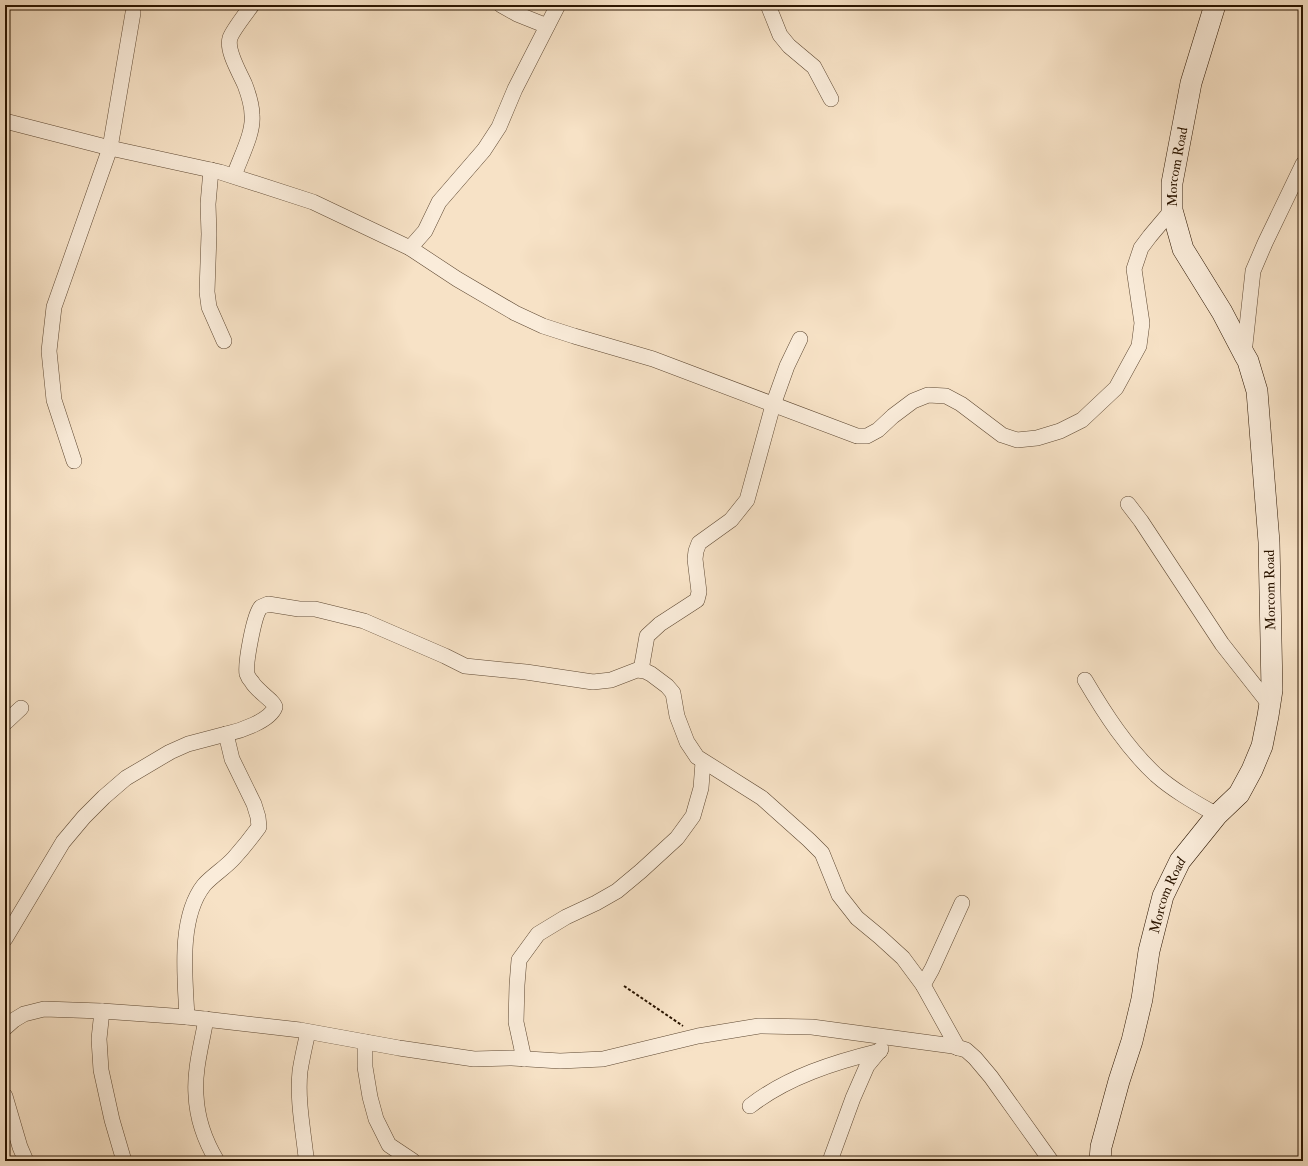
<svg xmlns="http://www.w3.org/2000/svg" width="1308" height="1166" font-family="'IM FELL Double Pica',serif">
<rect width="100%" height="100%" fill="#f7e2c6"/>
<filter id="stains"><feTurbulence type="fractalNoise" baseFrequency=".005" numOctaves="4"/><feColorMatrix values="0 0 0 0 .2 0 0 0 0 .09 0 0 0 0 .02 0 0 0 .5 -.17"/></filter>
<radialGradient id="worn" r=".72"><stop offset=".6" stop-color="#630" stop-opacity="0"/><stop offset="1" stop-color="#630" stop-opacity=".3"/></radialGradient>
<g fill="none" stroke-linecap="round" stroke-linejoin="round">
<defs>
<g id="street">
<polyline points="501,5 517,14 547,26"/>
<polyline points="768,5 780,35 789,46 814,67 831,99"/>
<polyline points="5,121 110,148 220,172 313,202 410,248 457,279 515,313 543,326 574,336 653,359 857,436 867,436 878,430 893,416 913,401 928,395 946,396 961,404 1002,435 1017,440 1037,438 1060,431 1082,420 1116,388 1139,346 1142,323 1134,269 1141,248 1150,236 1172,210"/>
<polyline points="211,170 208,204 209,234 207,292 209,307 224,341"/>
<path d="M234,176C240,158 254,133 252,115C252,106 248,93 245,85C240,73 226,51 230,38C232,31 247,12 252,5"/>
<polyline points="410,248 425,231 439,202 484,150 499,127 515,89 558,5"/>
<polyline points="1244,354 1253,271 1265,243 1303,164"/>
<polyline points="74,461 54,400 49,351 54,307 110,148 133,13"/>
<polyline points="1128,504 1141,521 1222,644 1270,705"/>
<polyline points="641,670 647,636 660,624 697,600 699,592 695,559 696,551 699,543 731,520 747,500 773,405 787,366 800,339"/>
<path d="M1085,680C1105,714 1127,748 1156,775C1174,791 1196,803 1217,815"/>
<polyline points="5,723 21,708"/>
<polyline points="5,939 63,842 84,817 104,797 126,778 170,752 188,744 226,734"/>
<polyline points="923,985 932,969 962,903"/>
<polyline points="102,1011 99,1039 101,1070 112,1120 124,1161"/>
<path d="M187,1017C185,977 178,918 204,885C213,875 225,868 234,858C243,848 251,838 259,827L258,817L254,804L232,759L226,734C240,731 270,721 275,707C274,701 257,691 252,682C250,680 248,677 247,674C245,664 254,614 261,607L268,604L299,609H315L364,621L445,656L465,666L526,672L593,682L611,680L637,670L645,671L651,674L667,686L673,693L677,716L687,742L697,757L762,798L809,840L822,853L839,895L857,918L880,937L903,958L923,985L958,1048"/>
<path d="M206,1019C202,1043 194,1070 196,1095C197,1118 205,1141 217,1161"/>
<polyline points="5,1028 14,1020 24,1014 44,1009 102,1011 187,1017 300,1030 399,1048 474,1059 512,1058 560,1061 603,1059 698,1036 759,1026 812,1027 953,1046 966,1050 975,1058 991,1077 1051,1161"/>
<path d="M308,1032C305,1045 302,1058 300,1071C297,1099 303,1129 306,1157L308,1161"/>
<polyline points="365,1042 365,1067 370,1097 376,1119 389,1145 413,1161"/>
<polyline points="524,1059 516,1022 517,985 519,960 538,934 566,917 596,903 617,891 641,871 677,838 693,816 701,788 703,762"/>
<polyline points="5,1096 20,1147 26,1161"/>
<path d="M750,1106C787,1077 835,1062 880,1051"/>
<polyline points="830,1161 853,1098 867,1066 881,1049"/>
</g>
<g id="secondary">
<path id="s1" d="M1100,1161L1101,1147L1119,1081L1132,1041L1142,999L1149,951L1163,896L1180,861L1217,815L1239,794L1252,770L1262,746L1268,716L1272,690L1269,542L1257,391L1248,361L1244,354L1222,312L1183,249L1172,210V183L1191,83L1215,5"/>
</g>
</defs>
<use href="#street" stroke="#5e4832" stroke-width="16"/>
<use href="#secondary" stroke="#2b1500" stroke-width="22"/>
<polyline stroke="#2b1500" stroke-width="2" stroke-dasharray="3 2" stroke-linecap="butt" points="624,986 683,1026"/>
<use href="#street" stroke="#faecda" stroke-width="15"/>
<use href="#secondary" stroke="#faecda" stroke-width="21"/>
</g>
<g text-anchor="middle" dominant-baseline="central" stroke-width="3" stroke-linejoin="round" paint-order="stroke">
<g font-size="14" fill="#2b1500" stroke="#faecda">
<text stroke="none"><textPath href="#s1" startOffset="1056">Morcom Road</textPath></text>
<text transform="translate(1270 590) rotate(-91)">Morcom Road</text>
<text stroke="none"><textPath href="#s1" startOffset="275">Morcom Road</textPath></text>
</g>
</g>
<rect width="1308" height="1166" fill="none" stroke="#f7e2c6" stroke-width="20"/>
<rect x="6" y="6" width="1296" height="1154" fill="none" stroke="#2b1500" stroke-width="2"/>
<rect x="10" y="10" width="1288" height="1146" fill="none" stroke="#2b1500"/>
<rect width="100%" height="100%" filter="url(#stains)"/>
<rect width="100%" height="100%" fill="url(#worn)"/>
</svg>
